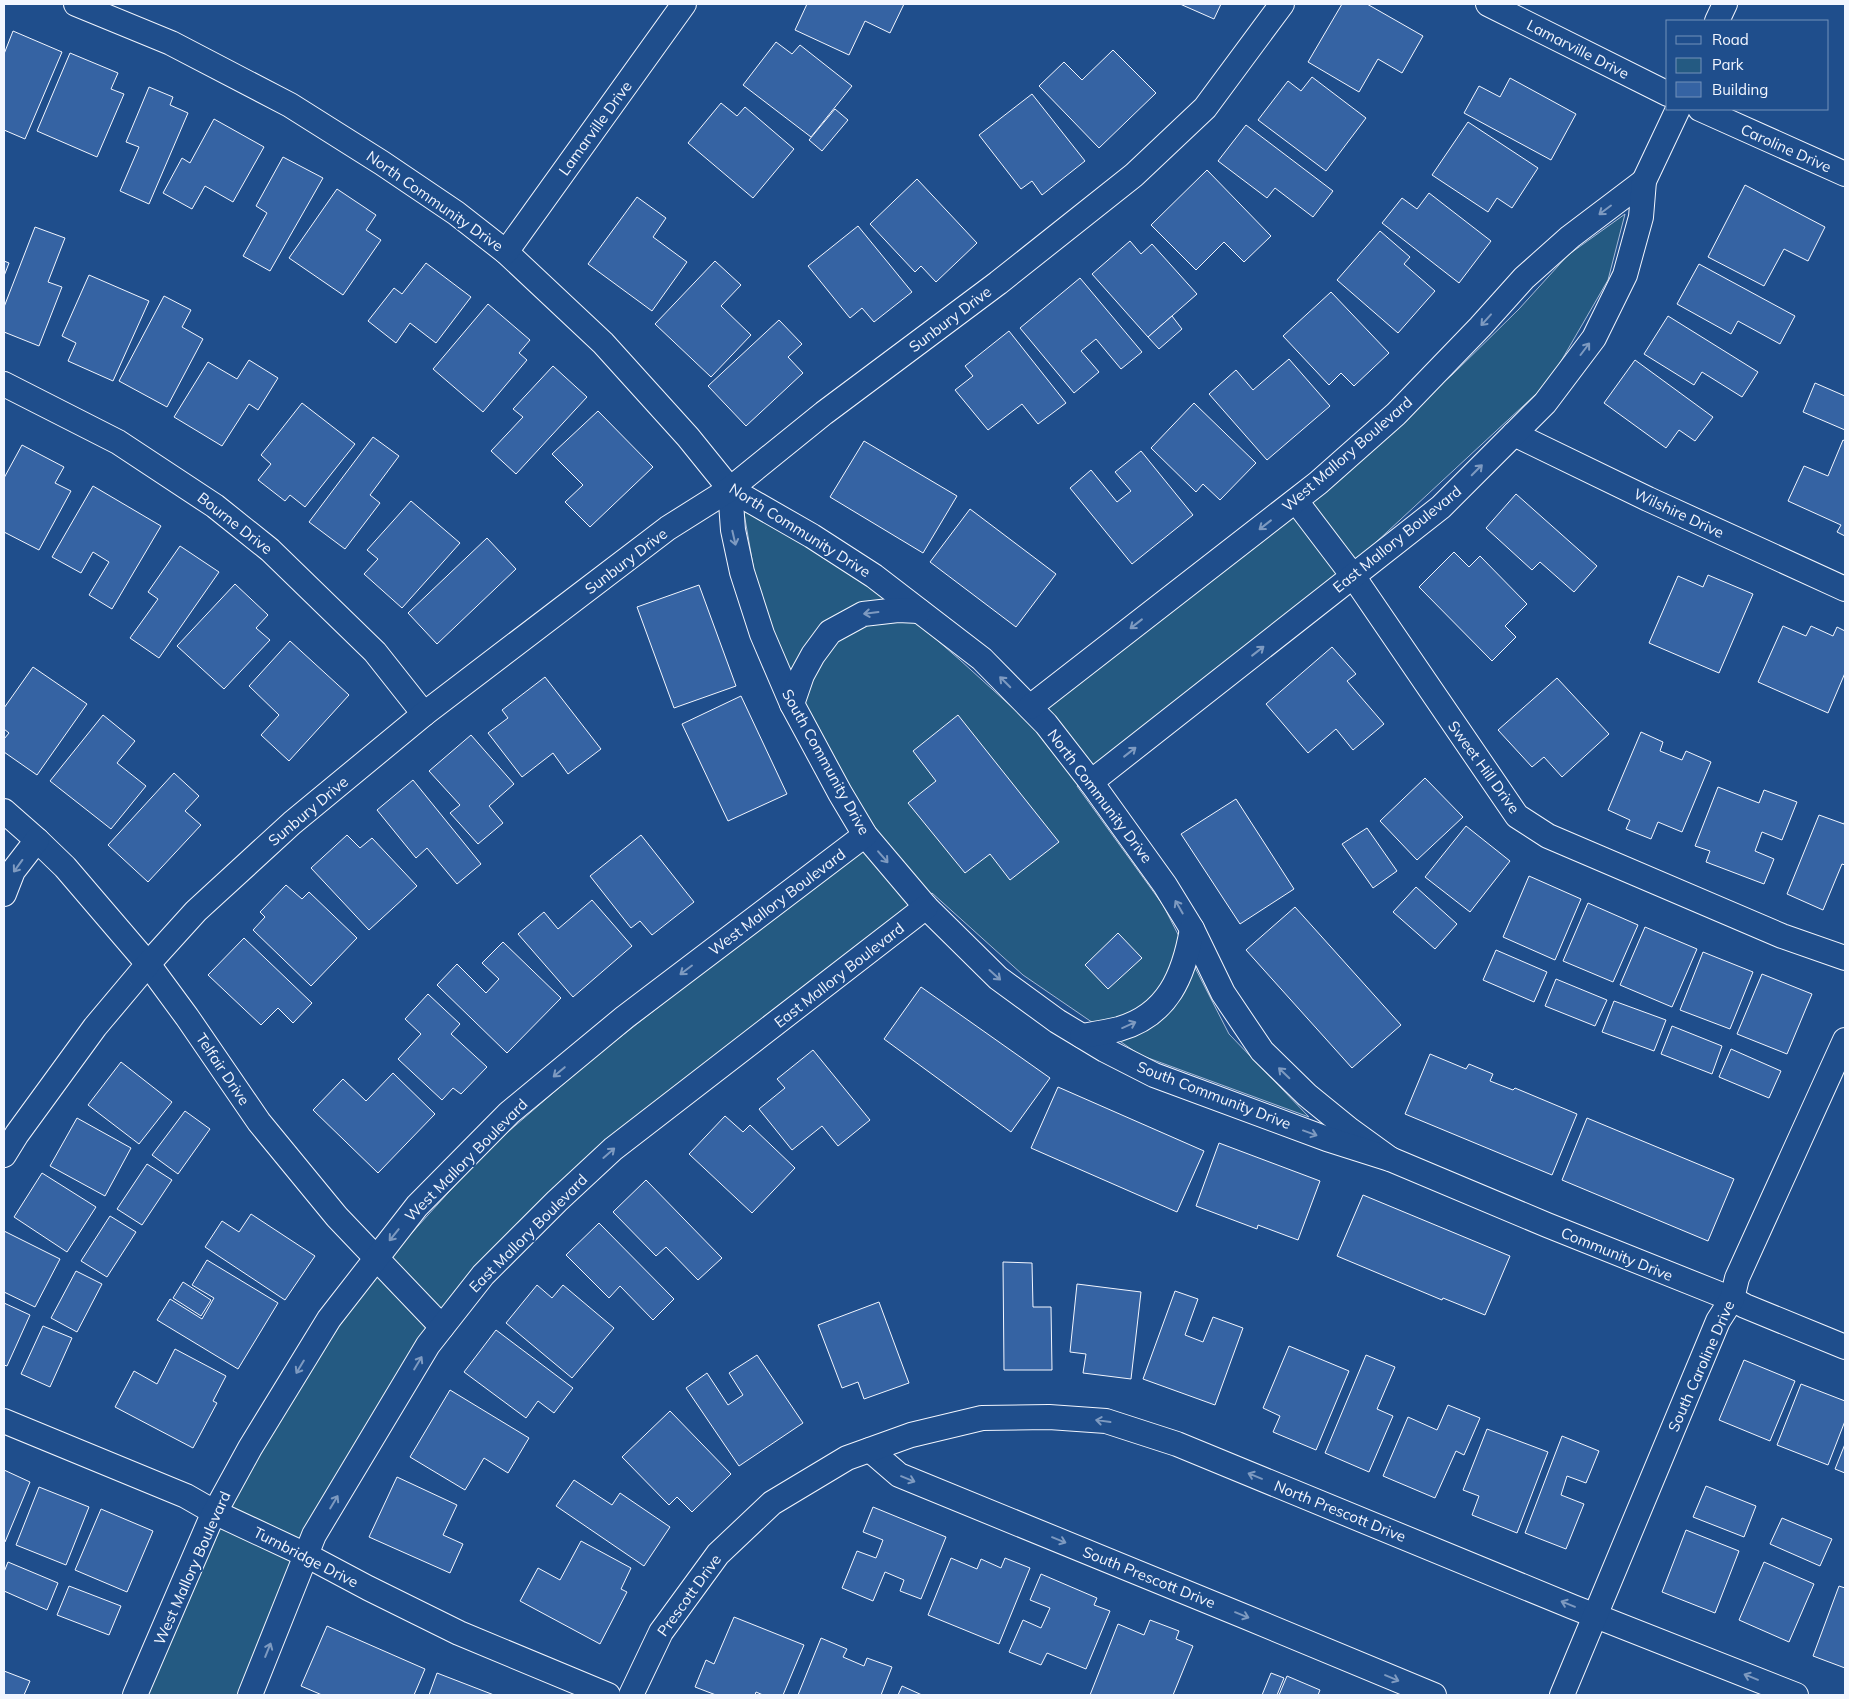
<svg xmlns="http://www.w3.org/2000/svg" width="1849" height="1699" font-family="Mulish,sans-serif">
<rect width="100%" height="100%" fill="#1f4e8c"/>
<polygon fill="#245a82" stroke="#a8bbd7" points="1625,214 1608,280 1549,382 1333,582 1077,786 1163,905 1229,1034 1309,1117 1140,1055 1023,975 932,893 635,1123 460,1289 239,1695 148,1695 213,1538 274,1426 370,1279 486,1151 591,1060 846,860 863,842 761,612 743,507 875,586 960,660 1025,719 1274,528 1452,375 1519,309 1568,255"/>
<g fill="#3563a3" stroke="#f2f6ff">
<polygon points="807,4 904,4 890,33 865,21 849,55 795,30"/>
<polygon points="1180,4 1221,4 1214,19"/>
<polygon points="1342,4 1367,4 1423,36 1402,73 1378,59 1359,92 1308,62"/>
<polygon points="13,31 62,52 25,139 4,130 4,54"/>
<polygon points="776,42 792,54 800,45 852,86 811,137 743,85"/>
<polygon points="1113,50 1156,93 1099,148 1039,86 1064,62 1082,80"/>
<polygon points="70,53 118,73 111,89 124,94 97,157 37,131"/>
<polygon points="1312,77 1366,118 1326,171 1258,120 1288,81 1301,91"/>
<polygon points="1510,78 1576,114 1551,160 1464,113 1479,86 1500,97"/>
<polygon points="149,87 173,97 170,105 188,113 149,204 120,191 139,147 126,142"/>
<polygon points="1032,94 1085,161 1042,195 1032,181 1021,189 979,135"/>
<polygon points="721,103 737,116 745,107 794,149 753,198 688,143"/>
<polygon points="835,109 848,120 822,151 809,140"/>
<polygon points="214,119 264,147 233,202 205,186 192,209 163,193 182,158 190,163"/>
<polygon points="1468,122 1538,168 1512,208 1497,198 1488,212 1432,175"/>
<polygon points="1246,125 1333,191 1313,217 1275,188 1267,198 1218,161"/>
<polygon points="283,157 323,178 270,271 243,256 267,213 256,206"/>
<polygon points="1207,170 1271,236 1244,262 1224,242 1196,270 1151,225"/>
<polygon points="917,179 977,243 936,282 921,266 915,272 870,224"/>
<polygon points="1745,185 1825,227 1808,261 1784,249 1764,286 1708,257"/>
<polygon points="337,189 376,215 366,230 381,240 343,295 289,258"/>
<polygon points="1429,193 1491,241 1459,283 1382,223 1402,198 1417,209"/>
<polygon points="637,197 666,218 653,237 687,262 652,311 588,264"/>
<polygon points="858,226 912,292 874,322 862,308 850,318 808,266"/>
<polygon points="35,227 65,238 48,282 62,287 39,346 4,332 4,307"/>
<polygon points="1380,231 1410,257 1404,264 1435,291 1398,333 1337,280"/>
<polygon points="1130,241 1141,254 1152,244 1197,294 1148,337 1092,274"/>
<polygon points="4,261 9,263 4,276"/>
<polygon points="715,261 741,285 721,306 751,335 711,377 655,324"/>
<polygon points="426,263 471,297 436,343 410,323 396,343 368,321 394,288 402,294"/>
<polygon points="1699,264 1795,316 1780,344 1738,321 1731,334 1677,304"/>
<polygon points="89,275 149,301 113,381 68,361 76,343 62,336"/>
<polygon points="1080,278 1142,352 1121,369 1096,339 1081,351 1099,372 1074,393 1020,328"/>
<polygon points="1331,292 1389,353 1354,386 1341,373 1329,385 1283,336"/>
<polygon points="164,296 191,310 182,327 203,339 167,407 119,381"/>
<polygon points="488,304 530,340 519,353 527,360 483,412 433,369"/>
<polygon points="1172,316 1182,329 1159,349 1148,337"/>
<polygon points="1668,316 1758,372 1742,397 1702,372 1694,385 1644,354"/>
<polygon points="779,320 802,344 788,357 803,373 746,426 708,386"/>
<polygon points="1009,331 1066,403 1038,424 1022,404 988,430 955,390 973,376 965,366"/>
<polygon points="1289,359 1330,406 1267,460 1209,394 1236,370 1253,390"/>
<polygon points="249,360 278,378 258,410 249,404 222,446 174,417 208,362 237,379"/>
<polygon points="1635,360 1713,417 1695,441 1679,430 1666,448 1604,403"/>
<polygon points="553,366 587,397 516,474 491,451 523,417 513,409"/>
<polygon points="1815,383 1845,396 1845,430 1803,412"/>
<polygon points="302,403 355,444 305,507 290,495 285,501 258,480 271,464 261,455"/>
<polygon points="1194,403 1256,463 1220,500 1203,484 1196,492 1151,448"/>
<polygon points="598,411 653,467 590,527 565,502 583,485 552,454"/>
<polygon points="373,437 399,456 370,495 380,503 345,549 309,522"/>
<polygon points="1843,440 1845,441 1845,536 1837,532 1841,525 1788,501 1804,466 1828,476"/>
<polygon points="864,441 957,496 923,553 830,497"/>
<polygon points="22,445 64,467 55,483 71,491 39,550 4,532 4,478"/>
<polygon points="1141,451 1193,515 1132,564 1070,488 1091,470 1117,502 1131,491 1115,472"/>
<polygon points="93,486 161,526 112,609 89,595 109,562 93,552 81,573 52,557"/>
<polygon points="1516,494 1597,566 1574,592 1540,562 1532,570 1486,528"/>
<polygon points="411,501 460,543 402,608 364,574 378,559 367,550"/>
<polygon points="970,509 1056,574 1016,627 930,562"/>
<polygon points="487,538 516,569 437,644 408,613"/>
<polygon points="180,546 219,572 159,658 130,638 158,599 148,592"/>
<polygon points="1454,552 1469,567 1480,556 1527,604 1505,626 1516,637 1492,661 1419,587"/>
<polygon points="1708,575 1753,594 1719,673 1649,643 1678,576 1703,587"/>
<polygon points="235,584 268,615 256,628 270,640 224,689 177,646"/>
<polygon points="699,585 736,686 674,708 637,607"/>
<polygon points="1783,626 1806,636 1811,626 1833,636 1837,627 1845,631 1845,673 1828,713 1758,682"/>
<polygon points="290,641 349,695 289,761 261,735 279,715 249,686"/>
<polygon points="1332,647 1356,674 1347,681 1384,724 1353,750 1336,729 1308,753 1266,704"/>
<polygon points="33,667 87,704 37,775 4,752 4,739 9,733 4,729 4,708"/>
<polygon points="545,677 601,749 568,774 553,753 522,777 488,733 508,718 502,710"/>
<polygon points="1557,678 1609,734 1562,777 1544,757 1532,767 1498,730"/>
<polygon points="741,696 787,794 728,821 682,724"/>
<polygon points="103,715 135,741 117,763 146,786 111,829 50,781"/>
<polygon points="958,715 1059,842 1010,880 990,854 965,873 908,803 936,781 913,751"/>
<polygon points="1641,732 1663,742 1660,751 1682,760 1686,751 1711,762 1682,832 1658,822 1651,839 1626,829 1630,820 1608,810"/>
<polygon points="471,735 514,784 489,806 503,823 478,844 450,813 460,805 429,771"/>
<polygon points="174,773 199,796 185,811 201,825 148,882 108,845"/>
<polygon points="1425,778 1463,817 1417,860 1380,821"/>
<polygon points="413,780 481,864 457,884 427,848 416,858 377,810"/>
<polygon points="1718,787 1759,803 1764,790 1797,802 1782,840 1762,832 1755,851 1774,859 1764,884 1706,862 1710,851 1695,846"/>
<polygon points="1236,799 1294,889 1240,924 1181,834"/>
<polygon points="1819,815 1844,824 1845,820 1845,865 1842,864 1823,910 1787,894"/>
<polygon points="1466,826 1510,861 1470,912 1425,877"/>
<polygon points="1367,828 1397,871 1373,888 1342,844"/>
<polygon points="347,835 360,848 372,838 417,886 369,930 311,868"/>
<polygon points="641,835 694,902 652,935 640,921 631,928 590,876"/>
<polygon points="1529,876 1581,899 1555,960 1503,937"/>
<polygon points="286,885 302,899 309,892 357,938 311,986 253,930 265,917 260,912"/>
<polygon points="1416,887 1457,924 1435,949 1393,912"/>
<polygon points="592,900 632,946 573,997 518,934 544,912 558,929"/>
<polygon points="1588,903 1638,925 1613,982 1563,961"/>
<polygon points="1295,907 1401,1025 1352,1068 1246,950"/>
<polygon points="1645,927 1697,949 1672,1007 1620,985"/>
<polygon points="1118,933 1142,958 1108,989 1085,965"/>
<polygon points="244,938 312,1003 293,1023 278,1008 261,1025 208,975"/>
<polygon points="503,942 561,998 507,1053 437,985 457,964 486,993 499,979 482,963"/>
<polygon points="1496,950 1547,972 1534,1002 1483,980"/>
<polygon points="1703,952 1753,972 1730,1029 1680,1010"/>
<polygon points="1762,974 1812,994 1787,1054 1737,1034"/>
<polygon points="1556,979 1607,1000 1595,1026 1545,1006"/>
<polygon points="921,987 1050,1078 1011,1132 884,1039"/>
<polygon points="428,994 460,1024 451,1034 487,1067 461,1094 453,1088 442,1100 398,1059 421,1034 405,1019"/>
<polygon points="1614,1001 1666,1020 1654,1051 1602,1032"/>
<polygon points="1672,1026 1722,1046 1712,1074 1661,1054"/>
<polygon points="1731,1049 1781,1071 1769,1098 1719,1077"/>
<polygon points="813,1050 870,1120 838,1146 822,1126 792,1150 759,1109 785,1088 777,1079"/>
<polygon points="1430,1054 1466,1069 1469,1064 1493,1074 1490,1081 1513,1090 1515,1088 1577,1114 1552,1175 1405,1114"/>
<polygon points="121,1062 172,1102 139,1144 88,1105"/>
<polygon points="393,1073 435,1114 378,1173 313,1110 343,1079 366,1101"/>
<polygon points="1058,1087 1204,1151 1177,1212 1031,1148"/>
<polygon points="185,1111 210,1129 178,1174 152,1155"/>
<polygon points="725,1116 743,1132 750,1125 795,1168 752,1213 689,1154"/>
<polygon points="77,1118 131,1148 105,1196 50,1166"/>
<polygon points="1587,1118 1734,1179 1708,1241 1562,1180"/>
<polygon points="1219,1143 1320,1181 1298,1240 1258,1225 1257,1229 1196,1206"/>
<polygon points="147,1164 172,1180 142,1225 117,1209"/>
<polygon points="42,1173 96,1207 67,1252 14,1217"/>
<polygon points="646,1180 722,1258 698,1280 666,1247 656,1256 613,1212"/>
<polygon points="1363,1195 1510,1256 1485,1315 1443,1298 1442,1300 1337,1256"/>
<polygon points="251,1214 315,1256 285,1300 205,1247 222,1221 239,1232"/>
<polygon points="110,1216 136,1232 107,1277 81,1261"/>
<polygon points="599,1223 674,1299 653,1320 620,1286 609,1298 566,1255"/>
<polygon points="4,1231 60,1259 35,1307 4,1292"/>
<polygon points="207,1260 278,1303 238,1369 157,1320 170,1299 202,1319 214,1298 192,1285"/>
<polygon points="1003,1262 1032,1263 1033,1307 1051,1307 1052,1370 1004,1370"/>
<polygon points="76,1271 102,1284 77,1332 51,1318"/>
<polygon points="183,1282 211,1300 201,1316 173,1298"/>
<polygon points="1077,1284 1141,1292 1131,1379 1083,1373 1086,1354 1070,1352"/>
<polygon points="537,1285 552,1298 563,1285 614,1328 572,1378 506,1323"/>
<polygon points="1175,1291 1198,1299 1185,1335 1203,1342 1213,1317 1243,1328 1215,1405 1143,1379"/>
<polygon points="879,1302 909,1383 864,1399 858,1382 842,1388 818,1325"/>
<polygon points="4,1303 30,1315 7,1366 4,1365"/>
<polygon points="43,1326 72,1338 50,1387 21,1374"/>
<polygon points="496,1330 573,1388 554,1413 538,1401 526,1418 464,1372"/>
<polygon points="1289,1346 1349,1371 1316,1450 1273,1432 1280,1416 1263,1408"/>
<polygon points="175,1349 226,1376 213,1401 217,1403 193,1448 115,1407 134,1371 157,1384"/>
<polygon points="757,1355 803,1423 739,1466 686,1388 707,1373 728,1405 743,1395 729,1373"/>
<polygon points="1366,1355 1395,1367 1377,1409 1393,1416 1369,1472 1325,1453"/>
<polygon points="1744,1360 1795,1381 1770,1441 1719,1420"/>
<polygon points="1801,1384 1845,1401 1845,1421 1828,1465 1777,1445"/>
<polygon points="450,1390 529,1438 508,1473 484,1458 465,1490 410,1457"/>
<polygon points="1448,1405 1480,1418 1464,1455 1456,1451 1435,1498 1383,1476 1408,1417 1437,1430"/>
<polygon points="670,1411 731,1474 692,1512 677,1497 669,1505 622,1457"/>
<polygon points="1487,1429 1548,1452 1517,1533 1472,1515 1479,1496 1463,1490"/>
<polygon points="1562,1436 1599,1451 1586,1483 1567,1476 1561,1495 1584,1504 1566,1549 1525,1533"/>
<polygon points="1845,1444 1845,1473 1835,1469"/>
<polygon points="4,1470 30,1482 5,1542 4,1541"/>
<polygon points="397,1477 457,1505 443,1535 463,1544 450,1573 369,1537"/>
<polygon points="574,1480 612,1505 620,1493 670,1527 644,1566 556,1506"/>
<polygon points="1706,1486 1756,1506 1744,1537 1693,1517"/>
<polygon points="39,1487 89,1507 66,1565 16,1545"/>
<polygon points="873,1507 946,1537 921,1599 900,1591 904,1580 885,1572 873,1601 842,1588 857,1551 876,1558 883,1540 863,1532"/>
<polygon points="101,1509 153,1531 127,1592 75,1570"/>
<polygon points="1782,1518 1832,1539 1820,1566 1770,1544"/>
<polygon points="1686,1530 1739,1551 1715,1613 1662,1592"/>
<polygon points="581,1541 631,1568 621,1589 627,1592 600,1644 520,1601 538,1568 560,1580"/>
<polygon points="951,1558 977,1569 981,1559 1001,1568 1005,1558 1030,1568 999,1644 928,1615"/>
<polygon points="8,1562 58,1583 47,1610 4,1591 4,1572"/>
<polygon points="1764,1562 1814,1584 1789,1642 1739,1620"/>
<polygon points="1041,1574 1097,1598 1094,1605 1110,1611 1086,1669 1047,1653 1041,1665 1009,1652 1023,1620 1041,1628 1050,1608 1030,1600"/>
<polygon points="69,1586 121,1606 109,1635 57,1615"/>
<polygon points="1839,1586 1845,1588 1845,1668 1813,1656"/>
<polygon points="734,1617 804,1645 783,1695 763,1695 756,1692 755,1695 716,1695 695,1687 706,1660 714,1664"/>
<polygon points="1150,1620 1179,1631 1176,1639 1193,1646 1173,1695 1090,1695 1118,1624 1144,1635"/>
<polygon points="327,1626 425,1669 414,1695 322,1695 301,1686"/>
<polygon points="821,1638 847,1649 843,1657 864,1666 867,1658 892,1667 881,1695 798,1695"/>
<polygon points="4,1671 30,1681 24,1695 4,1695"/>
<polygon points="437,1673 494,1695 429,1695"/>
<polygon points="1271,1673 1284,1678 1277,1695 1262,1695"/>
<polygon points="1287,1676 1320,1690 1318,1695 1279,1695"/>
<polygon points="902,1686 922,1695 898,1695"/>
</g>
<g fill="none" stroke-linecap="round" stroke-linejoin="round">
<defs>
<g id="minor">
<polyline points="76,4 171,43 290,105 382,163 456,213 506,252 603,343 688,437 730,489 812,536 874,576 982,659 1046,724 1091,782 1165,885 1192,929 1223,993 1262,1051 1307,1095 1350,1130 1390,1159"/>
<polyline points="1488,4 1668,94"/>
<polyline points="1717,21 1725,4"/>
<polyline points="1700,109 1845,174"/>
<polyline points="506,252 684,4"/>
<polyline points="4,384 118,442 215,506 270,550 375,652 424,714"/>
<polyline points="1514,434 1648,499 1845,589"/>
<polyline points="730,489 733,530 742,572 762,634 792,704 840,793 865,835 926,907 998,978 1057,1021 1105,1050 1154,1075 1327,1139 1390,1159 1547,1225 1732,1299 1745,1306 1845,1347"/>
<polyline points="1296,501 1353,576 1517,816 1548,836 1782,936 1845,958"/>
<polyline points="792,704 802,675 813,655 830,632 863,614 898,610 919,611"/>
<polyline points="1030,707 1318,483 1396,414 1480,327 1524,278 1570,237 1644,181"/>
<polyline points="1091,782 1441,507 1545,403 1594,338 1625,275 1641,217 1644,181 1678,109"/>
<polyline points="4,811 37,840 65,867 148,964 187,1017 259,1122 337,1217 442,1327"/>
<polyline points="4,894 13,871 37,840"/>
<path d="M1082,1036C1094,1034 1107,1032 1119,1029C1168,1015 1184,975 1192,929"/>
<polyline points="4,1155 17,1134 95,1027 148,964 196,911 292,823 424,714 668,528 730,489 824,413 998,283 1134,175 1205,108 1282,4"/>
<polyline points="4,1421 186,1496 214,1512 306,1555 368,1588 459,1633 608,1695"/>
<polyline points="870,1450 899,1475 1246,1617 1434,1695"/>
<polyline points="135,1695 210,1521 250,1448 329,1319 417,1206 509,1113 625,1017 865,835"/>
<polyline points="250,1695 314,1535 428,1345 483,1275 557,1201 613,1149 926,907"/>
<polyline points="631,1695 661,1632 718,1554 772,1503 847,1458 911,1435 982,1418 1049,1417 1106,1421 1177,1444 1573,1607 1796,1695"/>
<polyline points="1562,1695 1718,1321 1732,1299 1737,1278 1845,1040"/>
</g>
</defs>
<use href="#minor" stroke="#f2f6ff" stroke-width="26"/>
<use href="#minor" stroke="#1f4e8c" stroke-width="24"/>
</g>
<defs><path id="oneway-shaft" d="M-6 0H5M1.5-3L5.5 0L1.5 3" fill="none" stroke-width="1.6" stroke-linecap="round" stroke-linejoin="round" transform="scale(1.25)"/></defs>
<g stroke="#7e9ac0">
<use href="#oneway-shaft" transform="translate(1605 210) rotate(143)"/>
<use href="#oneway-shaft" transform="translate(1486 320) rotate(132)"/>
<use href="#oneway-shaft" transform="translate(1585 349) rotate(-53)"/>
<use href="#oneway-shaft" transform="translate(1477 470) rotate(-45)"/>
<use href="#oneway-shaft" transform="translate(1265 525) rotate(142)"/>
<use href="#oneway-shaft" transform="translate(734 538) rotate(77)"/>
<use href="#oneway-shaft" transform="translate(871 613) rotate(173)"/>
<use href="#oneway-shaft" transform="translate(1136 624) rotate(142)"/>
<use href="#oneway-shaft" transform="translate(1258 651) rotate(-38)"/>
<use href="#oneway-shaft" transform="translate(1005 682) rotate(-135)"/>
<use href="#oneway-shaft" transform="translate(1130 752) rotate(-38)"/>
<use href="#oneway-shaft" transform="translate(883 857) rotate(49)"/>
<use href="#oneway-shaft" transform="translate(18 866) rotate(126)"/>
<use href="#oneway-shaft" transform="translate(1179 907) rotate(-120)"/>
<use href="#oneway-shaft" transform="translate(686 970) rotate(143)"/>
<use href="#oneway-shaft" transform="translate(995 975) rotate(42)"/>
<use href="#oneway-shaft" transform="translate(1129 1025) rotate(-24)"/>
<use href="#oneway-shaft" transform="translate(559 1072) rotate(140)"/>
<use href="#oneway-shaft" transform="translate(1284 1073) rotate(-136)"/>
<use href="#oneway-shaft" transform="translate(1310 1133) rotate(20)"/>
<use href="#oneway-shaft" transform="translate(609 1153) rotate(-41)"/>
<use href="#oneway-shaft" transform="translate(394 1235) rotate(129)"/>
<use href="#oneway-shaft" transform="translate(418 1363) rotate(-59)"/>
<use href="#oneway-shaft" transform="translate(300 1367) rotate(121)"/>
<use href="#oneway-shaft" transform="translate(1103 1421) rotate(-172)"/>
<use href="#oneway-shaft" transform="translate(1255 1476) rotate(-158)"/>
<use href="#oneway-shaft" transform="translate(908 1479) rotate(22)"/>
<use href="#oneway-shaft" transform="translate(334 1502) rotate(-59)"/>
<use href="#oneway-shaft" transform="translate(1059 1540) rotate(22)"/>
<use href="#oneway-shaft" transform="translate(1568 1604) rotate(-158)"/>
<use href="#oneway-shaft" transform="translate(1242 1615) rotate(22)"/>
<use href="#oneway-shaft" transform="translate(268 1650) rotate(-68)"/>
<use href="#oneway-shaft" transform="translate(1751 1677) rotate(-158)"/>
<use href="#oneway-shaft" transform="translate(1392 1678) rotate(23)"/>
</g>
<g text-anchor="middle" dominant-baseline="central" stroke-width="4" stroke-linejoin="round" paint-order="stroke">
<g font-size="15" fill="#f2f6ff" stroke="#1f4e8c">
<text transform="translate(1578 49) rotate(27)">Lamarville Drive</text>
<text transform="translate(595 128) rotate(-54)">Lamarville Drive</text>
<text transform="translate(1786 148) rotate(24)">Caroline Drive</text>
<text transform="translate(435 201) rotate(35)">North Community Drive</text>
<text transform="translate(950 319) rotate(-37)">Sunbury Drive</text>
<text transform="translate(1347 454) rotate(-41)">West Mallory Boulevard</text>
<text transform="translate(1679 513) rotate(25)">Wilshire Drive</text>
<text transform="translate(235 523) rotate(38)">Bourne Drive</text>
<text transform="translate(800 530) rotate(32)">North Community Drive</text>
<text transform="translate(1397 539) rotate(-39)">East Mallory Boulevard</text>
<text transform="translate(626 561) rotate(-37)">Sunbury Drive</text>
<text transform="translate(826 762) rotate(61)">South Community Drive</text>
<text transform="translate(1484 767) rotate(54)">Sweet Hill Drive</text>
<text transform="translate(1100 796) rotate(53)">North Community Drive</text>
<text transform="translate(308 811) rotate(-40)">Sunbury Drive</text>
<text transform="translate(777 902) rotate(-37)">West Mallory Boulevard</text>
<text transform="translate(839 975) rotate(-38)">East Mallory Boulevard</text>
<text transform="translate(223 1069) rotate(56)">Telfair Drive</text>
<text transform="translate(1214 1095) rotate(21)">South Community Drive</text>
<text transform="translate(466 1160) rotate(-45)">West Mallory Boulevard</text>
<text transform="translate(528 1233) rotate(-45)">East Mallory Boulevard</text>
<text transform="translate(1617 1254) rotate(22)">Community Drive</text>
<text transform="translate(1701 1366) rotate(-66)">South Caroline Drive</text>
<text transform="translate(1340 1511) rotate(22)">North Prescott Drive</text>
<text transform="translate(306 1557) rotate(27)">Turnbridge Drive</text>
<text transform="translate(192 1568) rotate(-66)">West Mallory Boulevard</text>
<text transform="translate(1149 1577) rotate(22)">South Prescott Drive</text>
<text transform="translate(689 1595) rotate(-54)">Prescott Drive</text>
</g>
</g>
<rect width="1849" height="1699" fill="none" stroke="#f2f6ff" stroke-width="10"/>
<rect x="1666" y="20" width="162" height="90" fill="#1f4e8c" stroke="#7391ba"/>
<rect x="1676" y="36" width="25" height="8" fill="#1f4e8c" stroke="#7391ba"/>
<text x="1712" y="45" font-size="15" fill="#f2f6ff">Road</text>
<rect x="1676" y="58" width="25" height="15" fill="#245a82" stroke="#7391ba"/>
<text x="1712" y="70" font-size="15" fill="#f2f6ff">Park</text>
<rect x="1676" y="82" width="25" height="15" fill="#3563a3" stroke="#7391ba"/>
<text x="1712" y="95" font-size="15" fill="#f2f6ff">Building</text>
</svg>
